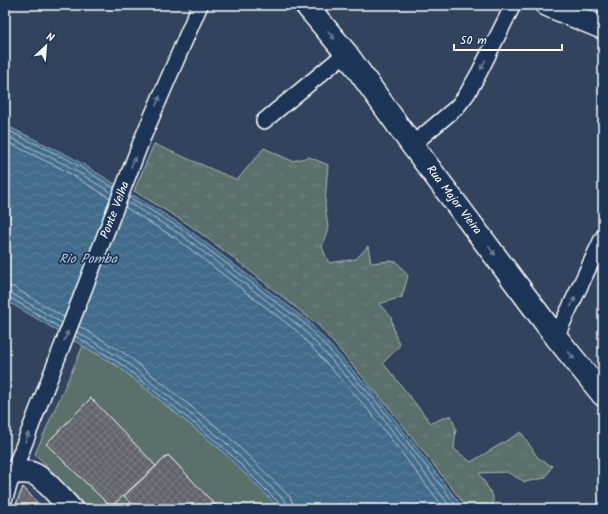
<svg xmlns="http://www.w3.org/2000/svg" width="608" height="514" font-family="Kalam,sans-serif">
<defs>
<pattern id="park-tufts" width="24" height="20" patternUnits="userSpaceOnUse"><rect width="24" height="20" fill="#5a6f6b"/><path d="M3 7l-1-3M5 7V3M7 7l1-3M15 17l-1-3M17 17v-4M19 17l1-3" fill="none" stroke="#738581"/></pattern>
<pattern id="water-waves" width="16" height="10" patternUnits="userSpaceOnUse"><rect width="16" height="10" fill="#436c8b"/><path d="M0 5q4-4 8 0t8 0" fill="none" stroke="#5f829c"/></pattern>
<pattern id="building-cross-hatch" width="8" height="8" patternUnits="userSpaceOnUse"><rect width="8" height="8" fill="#62656c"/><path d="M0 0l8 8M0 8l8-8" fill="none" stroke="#7a7c82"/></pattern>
</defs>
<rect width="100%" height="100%" fill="#32435d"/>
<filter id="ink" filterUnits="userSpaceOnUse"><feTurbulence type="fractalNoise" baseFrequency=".025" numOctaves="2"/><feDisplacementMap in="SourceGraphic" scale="8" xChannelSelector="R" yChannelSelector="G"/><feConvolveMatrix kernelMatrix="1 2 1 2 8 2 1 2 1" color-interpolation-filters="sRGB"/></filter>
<g filter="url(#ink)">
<polygon fill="url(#park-tufts)" stroke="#acb7b5" points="154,144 237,180 264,148 292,161 309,157 328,165 326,189 325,205 328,228 322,247 329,263 356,259 368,246 371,263 389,261 397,262 408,276 402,297 379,304 391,317 395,335 400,345 383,363 431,423 451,415 456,429 454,449 471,462 521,432 538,458 552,466 545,478 525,482 507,472 479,473 493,496 493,509 468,509 391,410 319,326 231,256 188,224 134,191"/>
<polygon fill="#5a6f6b" stroke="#acb7b5" points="83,346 119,367 220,449 280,509 89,509 35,454"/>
<polygon fill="url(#water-waves)" stroke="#8ea7b9" points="5,125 71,157 185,227 308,321 378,398 464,509 280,509 220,449 119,367 5,300"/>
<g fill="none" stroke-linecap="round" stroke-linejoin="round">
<g stroke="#b4c4d1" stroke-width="1">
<polyline points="5,129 69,160 114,188"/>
<polyline points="5,135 66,165 112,193"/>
<polyline points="5,141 64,170 110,198"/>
<polyline points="129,197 183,230 305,324 375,400 459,509"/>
<polyline points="127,202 180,234 302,328 371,403 452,509"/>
<polyline points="125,207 177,239 298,332 366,407 445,509"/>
<polyline points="5,286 13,287 64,317"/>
<polyline points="5,292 11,293 62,323"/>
<polyline points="5,297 9,297 60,328"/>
<polyline points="79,326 127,355 229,437 290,497 293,503 294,509"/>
<polyline points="77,332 124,360 225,442 285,501 287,505 288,509"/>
<polyline points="75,336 121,364 222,446 281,505 283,509"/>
</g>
</g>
<g fill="url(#building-cross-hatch)" stroke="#fff">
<polygon points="91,398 156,466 111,507 46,444"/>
<polygon points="168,455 173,460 219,509 137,509 124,496"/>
<polygon points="23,487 43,509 14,509"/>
</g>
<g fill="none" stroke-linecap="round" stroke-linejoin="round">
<defs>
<g id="street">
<polyline points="264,121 346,53"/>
<polyline points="412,145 457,107 467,94 479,73 513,5"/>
<polyline points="556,337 603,237"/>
<polyline points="5,498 13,473 143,137 200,5"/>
</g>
<g id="secondary">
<polyline points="306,5 346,53 412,145 556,337 603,395"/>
<polyline points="547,5 603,28"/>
<path d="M5,474C13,473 23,471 31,473C42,475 62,500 71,509"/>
</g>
</defs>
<use href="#street" stroke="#fff" stroke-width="18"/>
<use href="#secondary" stroke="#fff" stroke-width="25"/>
<use href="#street" stroke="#1d3557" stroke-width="15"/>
<use href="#secondary" stroke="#1d3557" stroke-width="22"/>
</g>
<defs><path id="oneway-solid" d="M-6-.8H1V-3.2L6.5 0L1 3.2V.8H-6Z"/></defs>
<g fill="#6c7c92">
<use href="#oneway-solid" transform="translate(331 35) rotate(50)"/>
<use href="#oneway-solid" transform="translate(483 65) rotate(116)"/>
<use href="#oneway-solid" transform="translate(158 101) rotate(-66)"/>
<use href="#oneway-solid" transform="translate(133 162) rotate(-69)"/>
<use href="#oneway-solid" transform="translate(492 251) rotate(53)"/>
<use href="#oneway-solid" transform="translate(573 302) rotate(-65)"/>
<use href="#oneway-solid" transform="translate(66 336) rotate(-69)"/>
<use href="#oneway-solid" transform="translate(571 355) rotate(51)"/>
<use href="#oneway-solid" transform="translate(27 437) rotate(-69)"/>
</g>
</g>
<g text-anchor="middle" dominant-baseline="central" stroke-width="3.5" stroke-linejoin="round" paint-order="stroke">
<g font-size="12" fill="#fff" stroke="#1d3557">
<text transform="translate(454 200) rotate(53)">Rua Major Vieira</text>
<text transform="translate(115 210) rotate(-69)">Ponte Velha</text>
</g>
<g font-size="13" font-style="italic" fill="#b4c4d1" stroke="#1d3557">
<text x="88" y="259">Rio Pomba</text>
</g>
</g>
<rect width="608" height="514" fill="none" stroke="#1d3557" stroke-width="20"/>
<rect x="10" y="10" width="588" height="494" fill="none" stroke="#fff" stroke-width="1.5" filter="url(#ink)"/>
<g transform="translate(46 46) rotate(26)" stroke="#1d3557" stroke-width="3" paint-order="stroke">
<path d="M0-3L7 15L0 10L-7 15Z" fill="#ffffff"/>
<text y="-6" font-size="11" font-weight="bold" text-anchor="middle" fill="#ffffff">N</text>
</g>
<path d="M454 44v6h108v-6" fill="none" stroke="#ffffff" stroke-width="2"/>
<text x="460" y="44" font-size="12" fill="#ffffff" stroke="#1d3557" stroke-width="3" paint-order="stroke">50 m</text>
</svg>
